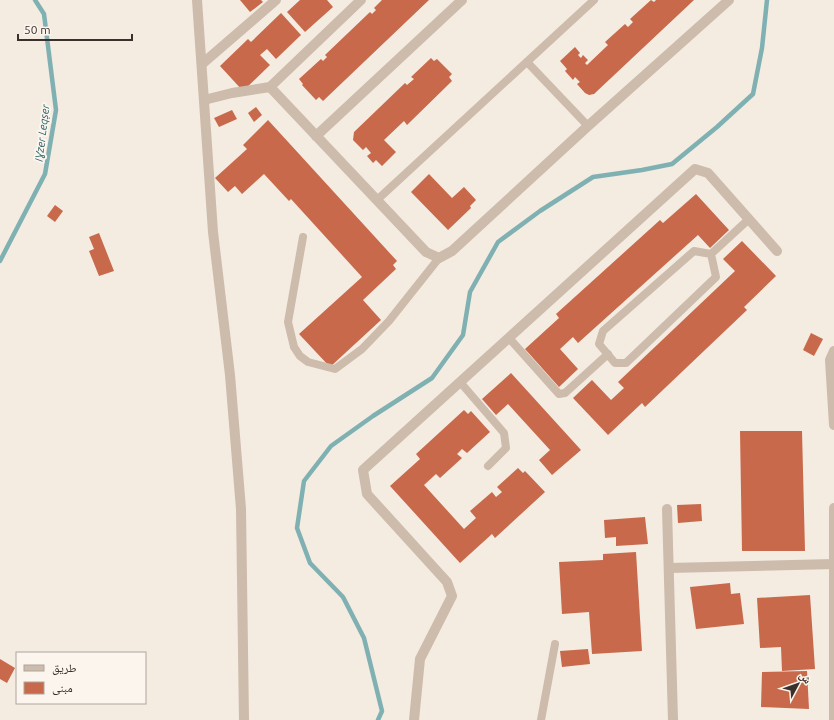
<svg xmlns="http://www.w3.org/2000/svg" width="834" height="720" font-family="Ubuntu,'Noto Naskh Arabic',sans-serif">
<rect width="100%" height="100%" fill="#f4ebe1"/>
<g fill="none" stroke-linecap="round" stroke-linejoin="round">
<g stroke="#7fb0b2" stroke-width="4.5">
<polyline points="0,261 45,174 56,110 44,14 35,0"/>
<polyline points="378,720 382,711 364,638 343,597 310,563 297,528 304,481 331,446 373,416 432,378 463,335 470,292 498,242 540,211 593,177 642,170 672,164 717,127 753,94 762,48 767,0"/>
</g>
</g>
<g fill="#c8694b">
<polygon points="240,0 261,0 263,2 250,12"/>
<polygon points="300,0 327,0 333,7 305,32 287,12"/>
<polygon points="382,0 429,0 323,101 319,97 316,100 302,85 303,84 299,79 321,59 323,61 327,57 325,55 370,12 372,14 376,10 374,8"/>
<polygon points="651,0 654,2 656,0 694,0 594,94 589,95 585,93 577,84 580,82 575,77 573,80 565,71 567,69 560,61 575,47 580,53 578,55 581,58 583,55 588,60 585,63 587,65 608,45 605,42 625,24 628,27 633,22 630,19"/>
<polygon points="281,13 301,35 276,59 267,49 260,55 270,65 243,91 220,66 248,39 251,42"/>
<polygon points="431,58 434,61 437,59 452,74 449,77 452,81 407,125 404,121 384,140 396,152 382,166 376,160 373,163 367,156 371,153 366,147 363,150 353,140 354,132 405,83 407,85 414,79 411,77"/>
<polygon points="256,107 262,115 254,122 248,113"/>
<polygon points="232,110 237,119 219,127 214,118"/>
<polygon points="268,120 397,261 393,265 396,269 363,300 381,320 330,367 299,334 362,277 291,199 289,201 264,174 242,194 235,186 228,192 215,178 247,149 243,145"/>
<polygon points="429,174 452,198 464,187 476,200 470,206 471,208 448,230 411,192"/>
<polygon points="696,194 729,230 710,248 698,235 578,343 573,337 560,349 578,369 559,387 525,349 559,318 556,314 660,220 663,223"/>
<polygon points="55,205 63,211 55,222 47,216"/>
<polygon points="99,233 114,271 99,276 89,251 94,249 89,237"/>
<polygon points="742,241 776,276 744,307 747,310 645,407 642,403 608,435 573,398 592,380 611,400 624,388 618,382 735,271 723,259"/>
<polygon points="811,333 823,339 814,356 803,350"/>
<polygon points="511,373 581,450 552,475 539,460 550,450 508,404 496,415 482,399"/>
<polygon points="464,410 468,414 471,411 490,432 467,453 462,449 457,454 462,458 440,478 436,474 424,485 464,529 476,518 470,511 492,492 496,497 502,492 497,487 518,468 523,473 525,471 545,492 495,538 492,534 460,563 390,486 420,459 416,454"/>
<polygon points="740,431 802,431 805,551 742,551"/>
<polygon points="701,504 702,521 678,523 677,505"/>
<polygon points="645,517 648,544 616,546 616,537 605,538 604,520"/>
<polygon points="636,552 642,651 592,654 589,612 562,614 559,562 603,560 603,554"/>
<polygon points="730,583 731,594 740,593 744,624 696,629 690,587"/>
<polygon points="810,595 815,669 782,671 781,647 760,648 757,598"/>
<polygon points="588,649 590,664 562,667 560,651"/>
<polygon points="0,659 15,668 7,683 0,679"/>
<polygon points="807,671 809,709 761,707 762,672"/>
</g>
<g fill="none" stroke-linecap="round" stroke-linejoin="round">
<g stroke="#cdbbac" stroke-width="8">
<polyline points="527,62 588,126"/>
<polyline points="377,200 594,0"/>
<polyline points="303,237 288,322 294,347 300,356 308,362 335,369 362,349 389,321 439,258"/>
<polyline points="711,254 716,277 626,363 615,363 599,344 603,331 694,251 711,254 749,219"/>
<polyline points="509,338 559,394 565,393 608,354"/>
<polyline points="460,382 504,433 506,448 488,466"/>
<polyline points="541,720 555,644"/>
</g>
<g stroke="#cdbbac" stroke-width="10">
<polyline points="197,0 213,232 230,375 241,509 244,720"/>
<polyline points="202,64 276,0"/>
<polyline points="270,87 426,252 439,258 452,251 588,126 729,0"/>
<polyline points="204,100 232,93 270,87 361,0"/>
<polyline points="316,136 462,0"/>
<polyline points="834,351 830,360 834,425"/>
<polyline points="667,509 673,720"/>
<polyline points="669,568 834,564"/>
<polyline points="414,720 420,659 452,596 447,582 367,494 363,470 695,169 708,173 777,251"/>
<polyline points="834,720 834,508"/>
</g>
</g>
<g text-anchor="middle" dominant-baseline="central" stroke-width="4" stroke-linejoin="round" paint-order="stroke">
<g font-size="11" font-style="italic" fill="#1f5a5e" stroke="#fbf5ee">
<text transform="translate(42 133) rotate(-83)">Iɣzer Leqṣer</text>
</g>
</g>
<rect x="16" y="652" width="130" height="52" fill="#fbf5ee" stroke="#aea6a0"/>
<rect x="24" y="665" width="20" height="6" fill="#cdbbac" stroke="#aea6a0"/>
<text x="52" y="672" font-size="12" fill="#3b302b">طريق</text>
<rect x="24" y="682" width="20" height="12" fill="#c8694b" stroke="#aea6a0"/>
<text x="52" y="692" font-size="12" fill="#3b302b">مبنى</text>
<g transform="translate(798 684) rotate(49)" stroke="#fbf5ee" stroke-width="3" paint-order="stroke">
<path d="M0-3L7 15L0 10L-7 15Z" fill="#3b302b"/>
<text y="-6" font-size="11" font-weight="bold" text-anchor="middle" fill="#3b302b">ش</text>
</g>
<path d="M18 34v6h114v-6" fill="none" stroke="#3b302b" stroke-width="2"/>
<text x="24" y="34" font-size="12" fill="#3b302b" stroke="#fbf5ee" stroke-width="3" paint-order="stroke">50 m</text>
</svg>
